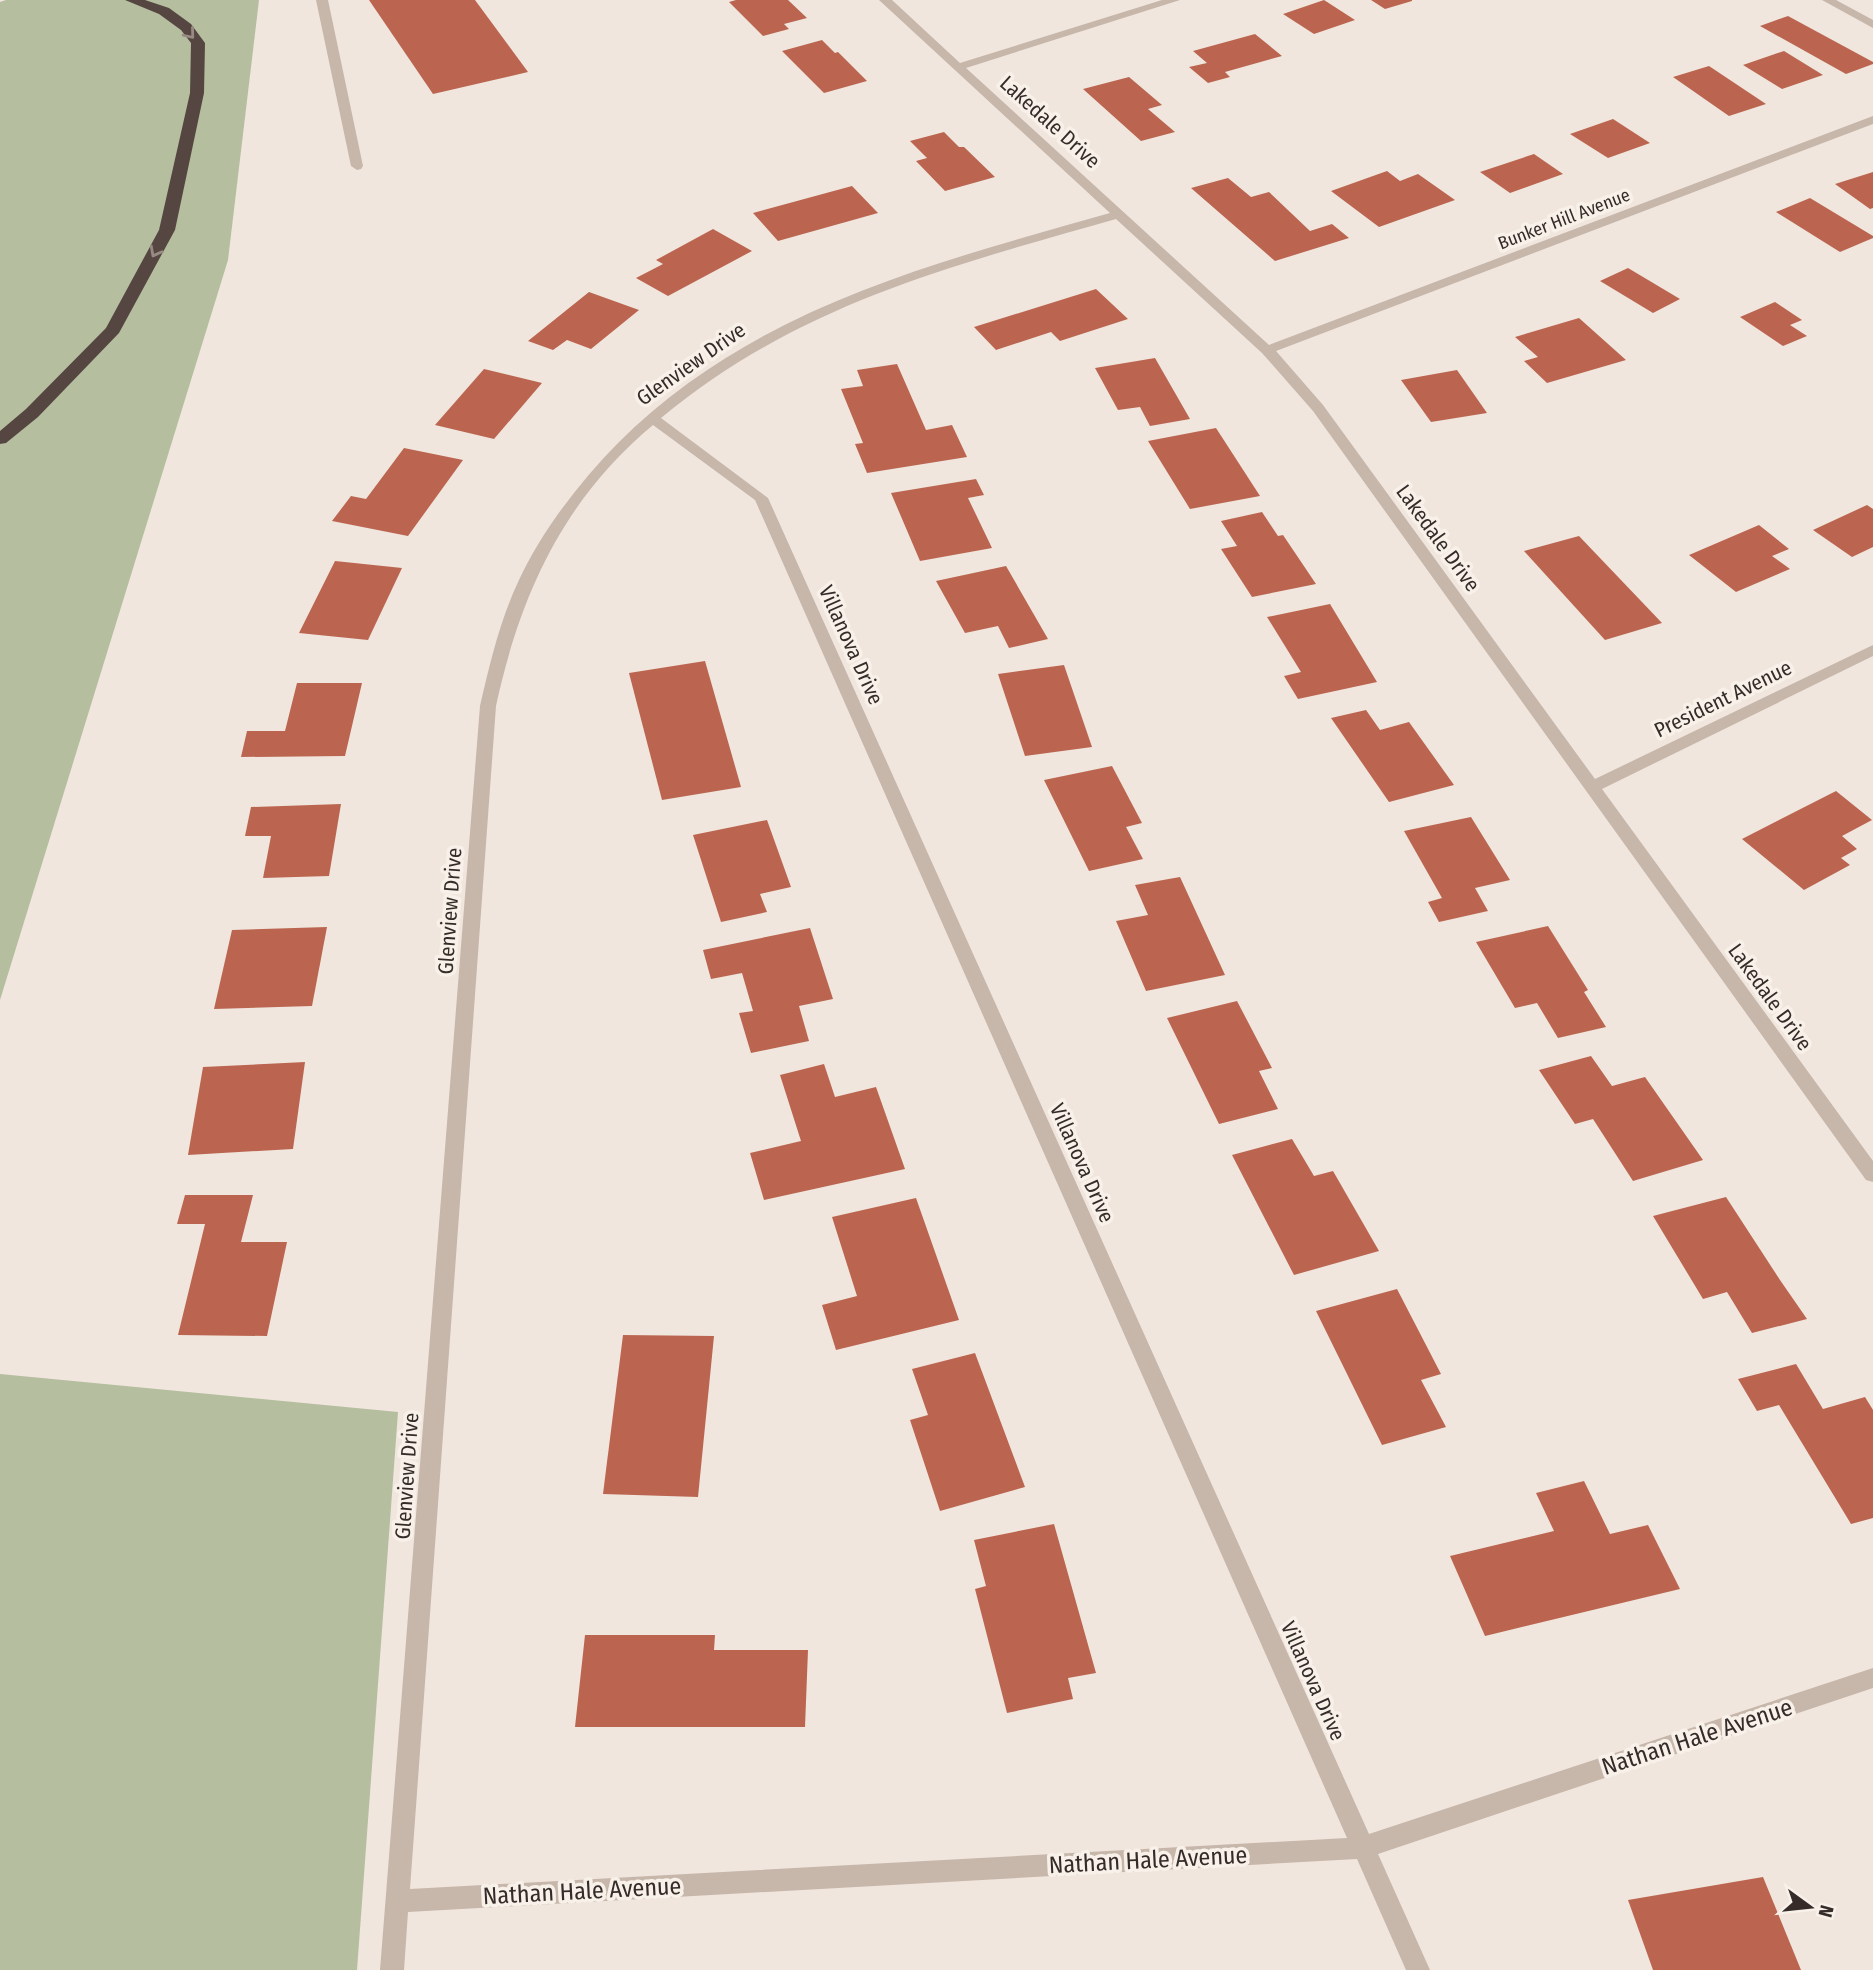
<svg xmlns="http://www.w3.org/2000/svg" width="1873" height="1970" font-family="'Fira Sans Condensed',sans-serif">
<rect width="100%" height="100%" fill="#f0e6dd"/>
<g fill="#b5be9f">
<polygon points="6,0 259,0 228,260 0,1000 0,2"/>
<polygon points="0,1374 398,1412 357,1970 0,1970"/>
</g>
<g fill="#bb6550">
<polygon points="369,0 475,0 528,72 433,94"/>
<polygon points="736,0 788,0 807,18 784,24 789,29 763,36 729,2"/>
<polygon points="1324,0 1355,20 1314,34 1283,14"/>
<polygon points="1371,0 1412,0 1412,1 1385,9"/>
<polygon points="1788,16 1873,62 1873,64 1846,74 1760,26"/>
<polygon points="1255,34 1282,56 1225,72 1230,77 1208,83 1189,67 1207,63 1193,51"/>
<polygon points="822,40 835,53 838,52 867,81 824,93 782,51"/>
<polygon points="1784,51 1823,75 1782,89 1743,65"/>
<polygon points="1709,66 1766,104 1729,116 1673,77"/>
<polygon points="1129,77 1162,105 1148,109 1175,132 1141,141 1083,89"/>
<polygon points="1613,119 1650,143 1608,158 1570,134"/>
<polygon points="944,132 959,147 964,147 995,177 945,191 916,161 927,158 910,141"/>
<polygon points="1534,154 1563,174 1510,193 1480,172"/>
<polygon points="1387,171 1400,181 1418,174 1455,200 1379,227 1331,191"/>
<polygon points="1873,172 1873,208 1870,209 1835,184"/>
<polygon points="1228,178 1251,197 1269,192 1310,231 1332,224 1349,238 1275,261 1191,188"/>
<polygon points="852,186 878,213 778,241 753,213"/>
<polygon points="1810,198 1873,236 1873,238 1840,252 1776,212"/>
<polygon points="713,229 752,251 668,296 636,278 663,264 656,260"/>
<polygon points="1628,268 1680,299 1653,313 1600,281"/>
<polygon points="1096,289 1128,319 1060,341 1051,332 996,350 974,327"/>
<polygon points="589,292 639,310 591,349 567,340 553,350 528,341"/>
<polygon points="1775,302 1802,320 1790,325 1807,336 1783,346 1740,317"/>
<polygon points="1579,318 1626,360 1547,383 1524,361 1538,357 1515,337"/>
<polygon points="1155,358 1190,419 1150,426 1140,407 1118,410 1095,368"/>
<polygon points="897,364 926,430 952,425 967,457 867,473 855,444 863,443 841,389 863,386 857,370"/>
<polygon points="484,369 542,383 494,439 435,425"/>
<polygon points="1457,370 1487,413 1431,422 1401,380"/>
<polygon points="1216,428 1260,496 1190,509 1148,441"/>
<polygon points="404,448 463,460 408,536 332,521 351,496 366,499"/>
<polygon points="976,479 984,495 968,498 992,548 920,561 891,493"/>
<polygon points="1867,505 1873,509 1873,547 1852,557 1813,530"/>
<polygon points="1262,512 1278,536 1283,535 1316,584 1252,597 1221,549 1237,546 1221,521"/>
<polygon points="1759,525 1789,549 1772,556 1790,569 1736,592 1689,555"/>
<polygon points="1579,536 1662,623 1605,640 1524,551"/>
<polygon points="335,561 402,568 368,640 299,633"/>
<polygon points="1006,566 1048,639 1009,648 998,626 965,633 936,581"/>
<polygon points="1330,604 1377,682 1298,699 1284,676 1301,672 1267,617"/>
<polygon points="705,661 741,787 662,800 629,673"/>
<polygon points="1064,665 1092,747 1025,756 998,674"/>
<polygon points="297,683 362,683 345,756 241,757 247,731 285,731"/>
<polygon points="1366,710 1380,730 1409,722 1454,785 1389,802 1331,718"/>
<polygon points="1112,766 1142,823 1126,827 1143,859 1089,871 1044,780"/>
<polygon points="1836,791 1872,820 1842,836 1857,849 1841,858 1850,865 1804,890 1742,839"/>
<polygon points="341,804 329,876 263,878 271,836 245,836 251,807"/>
<polygon points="1471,817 1510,880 1475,888 1488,911 1439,922 1428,902 1442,898 1404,831"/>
<polygon points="767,820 791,887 760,894 767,912 721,922 693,835"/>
<polygon points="1180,877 1225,975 1146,991 1116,921 1148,915 1135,885"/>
<polygon points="1548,926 1588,990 1584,992 1606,1027 1558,1038 1537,1003 1515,1008 1476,942"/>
<polygon points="327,927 312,1006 214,1009 232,930"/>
<polygon points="810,928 833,999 799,1006 809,1041 751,1053 739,1013 753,1011 742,973 711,979 703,950"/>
<polygon points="1237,1001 1272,1068 1259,1071 1278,1109 1219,1124 1167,1018"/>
<polygon points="1591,1056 1612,1086 1645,1077 1703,1160 1633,1181 1593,1119 1575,1124 1539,1070"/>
<polygon points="305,1062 293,1149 188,1155 203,1067"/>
<polygon points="824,1064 835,1097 876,1087 905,1169 764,1200 750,1153 801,1141 780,1075"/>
<polygon points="1292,1139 1314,1176 1333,1171 1379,1251 1294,1275 1232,1155"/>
<polygon points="185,1195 253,1195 241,1242 287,1242 267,1336 178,1335 205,1224 177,1224"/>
<polygon points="1726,1197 1780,1280 1807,1319 1752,1333 1727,1292 1703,1299 1653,1216"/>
<polygon points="916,1198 959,1320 836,1350 822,1305 857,1296 832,1217"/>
<polygon points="1397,1289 1441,1374 1421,1380 1446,1427 1382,1445 1316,1311"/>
<polygon points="623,1335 714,1336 698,1497 603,1494"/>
<polygon points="975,1353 1025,1487 940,1511 910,1420 928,1415 912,1369"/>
<polygon points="1796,1364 1823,1409 1865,1397 1873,1410 1873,1518 1851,1524 1779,1405 1757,1411 1738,1379"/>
<polygon points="1584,1481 1610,1534 1648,1525 1680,1589 1485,1636 1450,1556 1554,1531 1536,1493"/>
<polygon points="1054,1524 1096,1673 1068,1678 1073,1699 1007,1713 975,1589 986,1586 974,1540"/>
<polygon points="585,1635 715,1635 714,1650 808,1650 805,1727 575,1727"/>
<polygon points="1763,1877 1801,1970 1653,1970 1628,1900"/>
</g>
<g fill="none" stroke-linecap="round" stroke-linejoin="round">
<polygon fill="#c7b6aa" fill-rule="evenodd" points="316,0 328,0 363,166 361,169 357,170 351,166"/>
<g fill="#c7b6aa" fill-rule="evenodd">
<path d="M879,0H892L960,63L1162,0H1180L966,68L1269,345L1873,116V124L1276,351L1323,405L1595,779L1873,645V656L1602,789L1873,1161V1182L1866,1180L1313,411L1262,353L1116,219C948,267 799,304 661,418L768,498L1369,1834L1873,1668V1688L1378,1854L1430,1970H1406L1357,1859L408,1912L404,1970H380L480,706C490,663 500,620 519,580C543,529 579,483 618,443C753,308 931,264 1110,213ZM653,425L755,500L1347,1838L410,1889L496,706C520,595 563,500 653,425Z"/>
<polygon points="1822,0 1836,0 1873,20 1873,28"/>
</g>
<polygon fill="#564641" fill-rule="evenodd" points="125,0 145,0 169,8 191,24 205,43 204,93 175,230 119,333 38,417 6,443 0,444 0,431 26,409 106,328 159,230 190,93 191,43 181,30 159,14"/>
</g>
<defs><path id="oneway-chevron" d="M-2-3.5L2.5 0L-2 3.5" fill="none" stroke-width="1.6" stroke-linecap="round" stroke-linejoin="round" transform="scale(1.75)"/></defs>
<g stroke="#978a84">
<use href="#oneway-chevron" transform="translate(190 34) rotate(50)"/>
<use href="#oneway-chevron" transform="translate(155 252) rotate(118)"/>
</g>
<g text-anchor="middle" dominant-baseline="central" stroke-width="7" stroke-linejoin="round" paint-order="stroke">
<g font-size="18" fill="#352c29" stroke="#f8f1e9">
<text transform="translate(1564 219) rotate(-21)">Bunker Hill Avenue</text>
</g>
<g font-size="21" fill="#352c29" stroke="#f8f1e9">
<text transform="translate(1050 122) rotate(42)">Lakedale Drive</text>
<text transform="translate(691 364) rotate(-35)">Glenview Drive</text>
<text transform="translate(1438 538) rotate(54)">Lakedale Drive</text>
<text transform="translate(851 645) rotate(66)">Villanova Drive</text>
<text transform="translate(1723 699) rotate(-26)">President Avenue</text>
<text transform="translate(450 911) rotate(-86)">Glenview Drive</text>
<text transform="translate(1770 997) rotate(54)">Lakedale Drive</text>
<text transform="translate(1082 1163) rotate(66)">Villanova Drive</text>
<text transform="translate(407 1476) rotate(-86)">Glenview Drive</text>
<text transform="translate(1313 1681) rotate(66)">Villanova Drive</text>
</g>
<g font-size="24" fill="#352c29" stroke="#f8f1e9">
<text transform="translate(1697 1737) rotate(-18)">Nathan Hale Avenue</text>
<text transform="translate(1148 1860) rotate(-3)">Nathan Hale Avenue</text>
<text transform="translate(582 1891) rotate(-3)">Nathan Hale Avenue</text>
</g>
</g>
<g transform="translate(1810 1907) rotate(105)" stroke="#f8f1e9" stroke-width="5" paint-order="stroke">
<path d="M0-5L12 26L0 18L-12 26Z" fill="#352c29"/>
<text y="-10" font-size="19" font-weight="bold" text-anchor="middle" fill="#352c29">N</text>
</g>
</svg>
